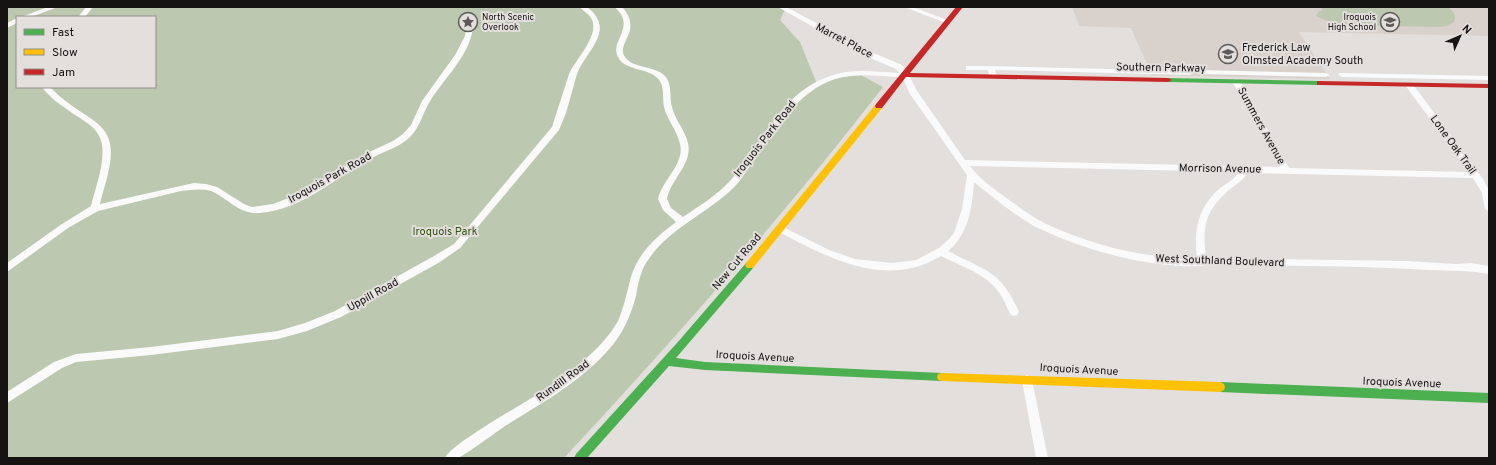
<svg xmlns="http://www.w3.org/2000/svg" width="1496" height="465" font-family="Overpass,sans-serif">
<rect width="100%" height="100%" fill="#e2dfdd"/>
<polygon fill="#d9d1cc" points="1072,7 1489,7 1489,36 1299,32 1330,79 1152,75 1131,28 1079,26"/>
<g fill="#bcc8b0" fill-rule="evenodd">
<path d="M7,7H786L780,20L800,42L817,84L829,79L861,75L883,87C783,216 675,339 564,458H7ZM17,17H155V87H17Z"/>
<path d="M1321,7H1448C1453,11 1457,15 1454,22L1446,26L1439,27L1342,25L1327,21L1316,16L1319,11L1323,10Z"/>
</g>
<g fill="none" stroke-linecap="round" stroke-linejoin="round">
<g fill="#fbfafa" fill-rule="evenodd">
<polygon points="48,7 58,7 31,17 21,17"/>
<polygon points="86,7 93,7 85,17 78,17"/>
<path d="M580,7H587C617,30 586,51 577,74L566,113L559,130L460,248L440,262L341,317L307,331L278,339L151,355L76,362L62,368L7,403V392L54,362L76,354L151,347L278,331L305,323L335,311L434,256L454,244L552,127L569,74C576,59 601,34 591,18C588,13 583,11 580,7Z"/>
<path d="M615,7H622C644,31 615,43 625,57C632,68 654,66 664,75C673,84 669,96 672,107C675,120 685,130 688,143C693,164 670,180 667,199L671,208L683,217C699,206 716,196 729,182C762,146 779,93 830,76C852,68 876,72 899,73L896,69L863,55L778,7H786L869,51L902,65L909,75L917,91L965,160L1280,167L1232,81L1236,79L1240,81L1289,168L1469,172L1405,85L1409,83H1412L1483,179L1489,190V212L1485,209L1482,193L1473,178L1247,173C1243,181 1236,184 1229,190C1205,211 1202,227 1206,258L1406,261L1456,264L1471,263L1489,266V274C1469,270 1449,271 1429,270C1367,266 1306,266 1244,265C1223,264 1202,267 1181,266C1131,263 1083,249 1038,228C1015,216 994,198 974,182C972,207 969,234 948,251C985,271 1000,269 1019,312L1017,315L1014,316L1011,315C1006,306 1003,297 997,290C983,272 960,266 941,256C885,290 827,257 777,231L776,229L777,227H783L829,250L855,259L892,263L916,260L939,248L949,239L954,233L962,209L967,175L910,94L902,77C885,77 866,74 849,76C808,81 783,118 761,149C751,163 743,180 729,192C702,216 666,231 646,263C640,273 638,285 636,296C631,315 623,333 611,347C582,381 542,403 505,426C498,431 462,457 458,458C454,459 449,458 445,458C452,443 525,403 543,391C557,383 570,373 582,362C596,350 609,337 618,321C624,307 627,292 631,277C638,253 657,236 676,222L663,210L658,199C662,180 685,164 680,144C677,130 667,120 664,107C662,96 666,84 655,76C645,68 624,70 618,57C611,44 627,33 623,19C622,14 618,11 615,7ZM970,166L1239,172C1234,180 1225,184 1218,190C1197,209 1194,232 1197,258C1144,259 1092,245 1044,223C1029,215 1015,204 1001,194C990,186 978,177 970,166Z"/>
<polygon points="904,7 913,7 952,22 950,23 946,23"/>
<polygon points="17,18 17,23 7,28 7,23"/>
<path d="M466,26H472L473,28C469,57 443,79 429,103C422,115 420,127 410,137C399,148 383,151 370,159C335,178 301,210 260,213C239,215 228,198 211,191C202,188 190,190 181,191L98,211L68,228L7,272V263L62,224L91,206C95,188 110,152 98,134C93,125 81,119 72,113C61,105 50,98 42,87H50C59,97 70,104 81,112C89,117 97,122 103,129C120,149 105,181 100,204L194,183L206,184L217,187L244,204L252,207L273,204L299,194L365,154L393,141L403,134L411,125L422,101L455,55L465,36Z"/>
<polygon points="966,66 991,66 1190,71 1194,73 1190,75 995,70 997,76 993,78 989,76 988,70 966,70"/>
<polygon points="1198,70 1326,73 1330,75 1326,77 1201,74 1198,74"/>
<polygon points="1339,73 1489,76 1489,80 1342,77 1338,75"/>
<polygon points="1027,375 1031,377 1032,380 1048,458 1036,458 1022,380 1023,377"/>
</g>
<g fill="#4caf50" fill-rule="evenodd">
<polygon points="1165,78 1320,81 1324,83 1320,85 1168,82 1164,80"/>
<polygon points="750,261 753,262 755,265 753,268 676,358 705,362 942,373 946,374 947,377 946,380 942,381 705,370 669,366 587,458 574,458 576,454 677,343 747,262"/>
<polygon points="1220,382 1489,393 1489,403 1220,392 1216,390 1215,387 1216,384"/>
</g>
<g fill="#ffc107" fill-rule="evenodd">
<polygon points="879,103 882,104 883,106 882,108 753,268 747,268 745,265 747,262 876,104"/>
<polygon points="942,373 1220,382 1224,384 1225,387 1224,390 1220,392 942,381 938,380 937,377 938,374"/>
</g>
<g fill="#c62828" fill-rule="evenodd">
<polygon points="956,7 963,7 910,73 1168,78 1172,80 1168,82 906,77 882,108 876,108 875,106 876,104"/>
<polygon points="1317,81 1489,84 1489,88 1320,85 1317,85"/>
</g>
</g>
<defs>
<symbol id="sight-ring" viewBox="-11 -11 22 22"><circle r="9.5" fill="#e3dfdc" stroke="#5d5b5a" stroke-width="1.5"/><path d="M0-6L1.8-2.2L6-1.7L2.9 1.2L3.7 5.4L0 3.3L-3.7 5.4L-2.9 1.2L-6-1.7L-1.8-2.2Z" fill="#5d5b5a"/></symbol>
<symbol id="school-ring" viewBox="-11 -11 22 22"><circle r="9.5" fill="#e3dfdc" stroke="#5d5b5a" stroke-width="1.5"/><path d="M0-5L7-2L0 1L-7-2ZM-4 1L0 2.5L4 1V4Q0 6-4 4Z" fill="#5d5b5a"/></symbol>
</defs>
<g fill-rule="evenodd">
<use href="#sight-ring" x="457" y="11" width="22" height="22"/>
<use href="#school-ring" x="1379" y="11" width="22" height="22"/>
<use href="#school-ring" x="1217" y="43" width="22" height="22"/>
</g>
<g text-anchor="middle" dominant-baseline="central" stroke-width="4" stroke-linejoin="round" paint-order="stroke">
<g font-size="9" fill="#151413" stroke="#e3dfdc" text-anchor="start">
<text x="482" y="17">North Scenic<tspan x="482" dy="10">Overlook</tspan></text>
<text x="1376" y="17" text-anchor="end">Iroquois<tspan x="1376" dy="10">High School</tspan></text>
</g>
<g font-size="11" fill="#151413" stroke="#e3dfdc">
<text transform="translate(844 41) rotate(28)">Marret Place</text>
<text transform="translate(1161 68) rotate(1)">Southern Parkway</text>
<text transform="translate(1261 126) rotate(61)">Summers Avenue</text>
<text transform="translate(765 139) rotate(-52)">Iroquois Park Road</text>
<text transform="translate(1453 145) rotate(54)">Lone Oak Trail</text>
<text transform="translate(1220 169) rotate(1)">Morrison Avenue</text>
<text transform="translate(330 178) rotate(-29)">Iroquois Park Road</text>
<text transform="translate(1220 261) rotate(2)">West Southland Boulevard</text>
<text transform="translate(737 262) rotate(-50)">New Cut Road</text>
<text transform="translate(373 295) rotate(-29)">Uppill Road</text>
<text transform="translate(755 357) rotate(3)">Iroquois Avenue</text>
<text transform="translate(1079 370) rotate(3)">Iroquois Avenue</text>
<text transform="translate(563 381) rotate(-36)">Rundill Road</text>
<text transform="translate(1402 383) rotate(2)">Iroquois Avenue</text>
</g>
<g font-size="11" fill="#151413" stroke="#e3dfdc" text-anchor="start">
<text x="1242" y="48">Frederick Law<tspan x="1242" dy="13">Olmsted Academy South</tspan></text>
</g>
<g font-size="11" fill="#335412" stroke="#e3dfdc">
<text x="445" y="232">Iroquois Park</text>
</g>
</g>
<rect width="1496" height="465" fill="none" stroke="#151413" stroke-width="16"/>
<rect x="16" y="16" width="140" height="72" fill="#e3dfdc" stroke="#918e8c"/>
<rect x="24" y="29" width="20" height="6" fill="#4caf50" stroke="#918e8c"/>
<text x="52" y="36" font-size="12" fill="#151413">Fast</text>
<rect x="24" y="49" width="20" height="6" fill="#ffc107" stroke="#918e8c"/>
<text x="52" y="56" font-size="12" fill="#151413">Slow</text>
<rect x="24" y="69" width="20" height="6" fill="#c62828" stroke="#918e8c"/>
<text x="52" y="76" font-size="12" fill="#151413">Jam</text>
<g transform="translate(1460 36) rotate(45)" stroke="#e3dfdc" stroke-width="3" paint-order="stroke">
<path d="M0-3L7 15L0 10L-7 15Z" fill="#151413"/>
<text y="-6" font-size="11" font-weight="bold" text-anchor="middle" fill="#151413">N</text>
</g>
</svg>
